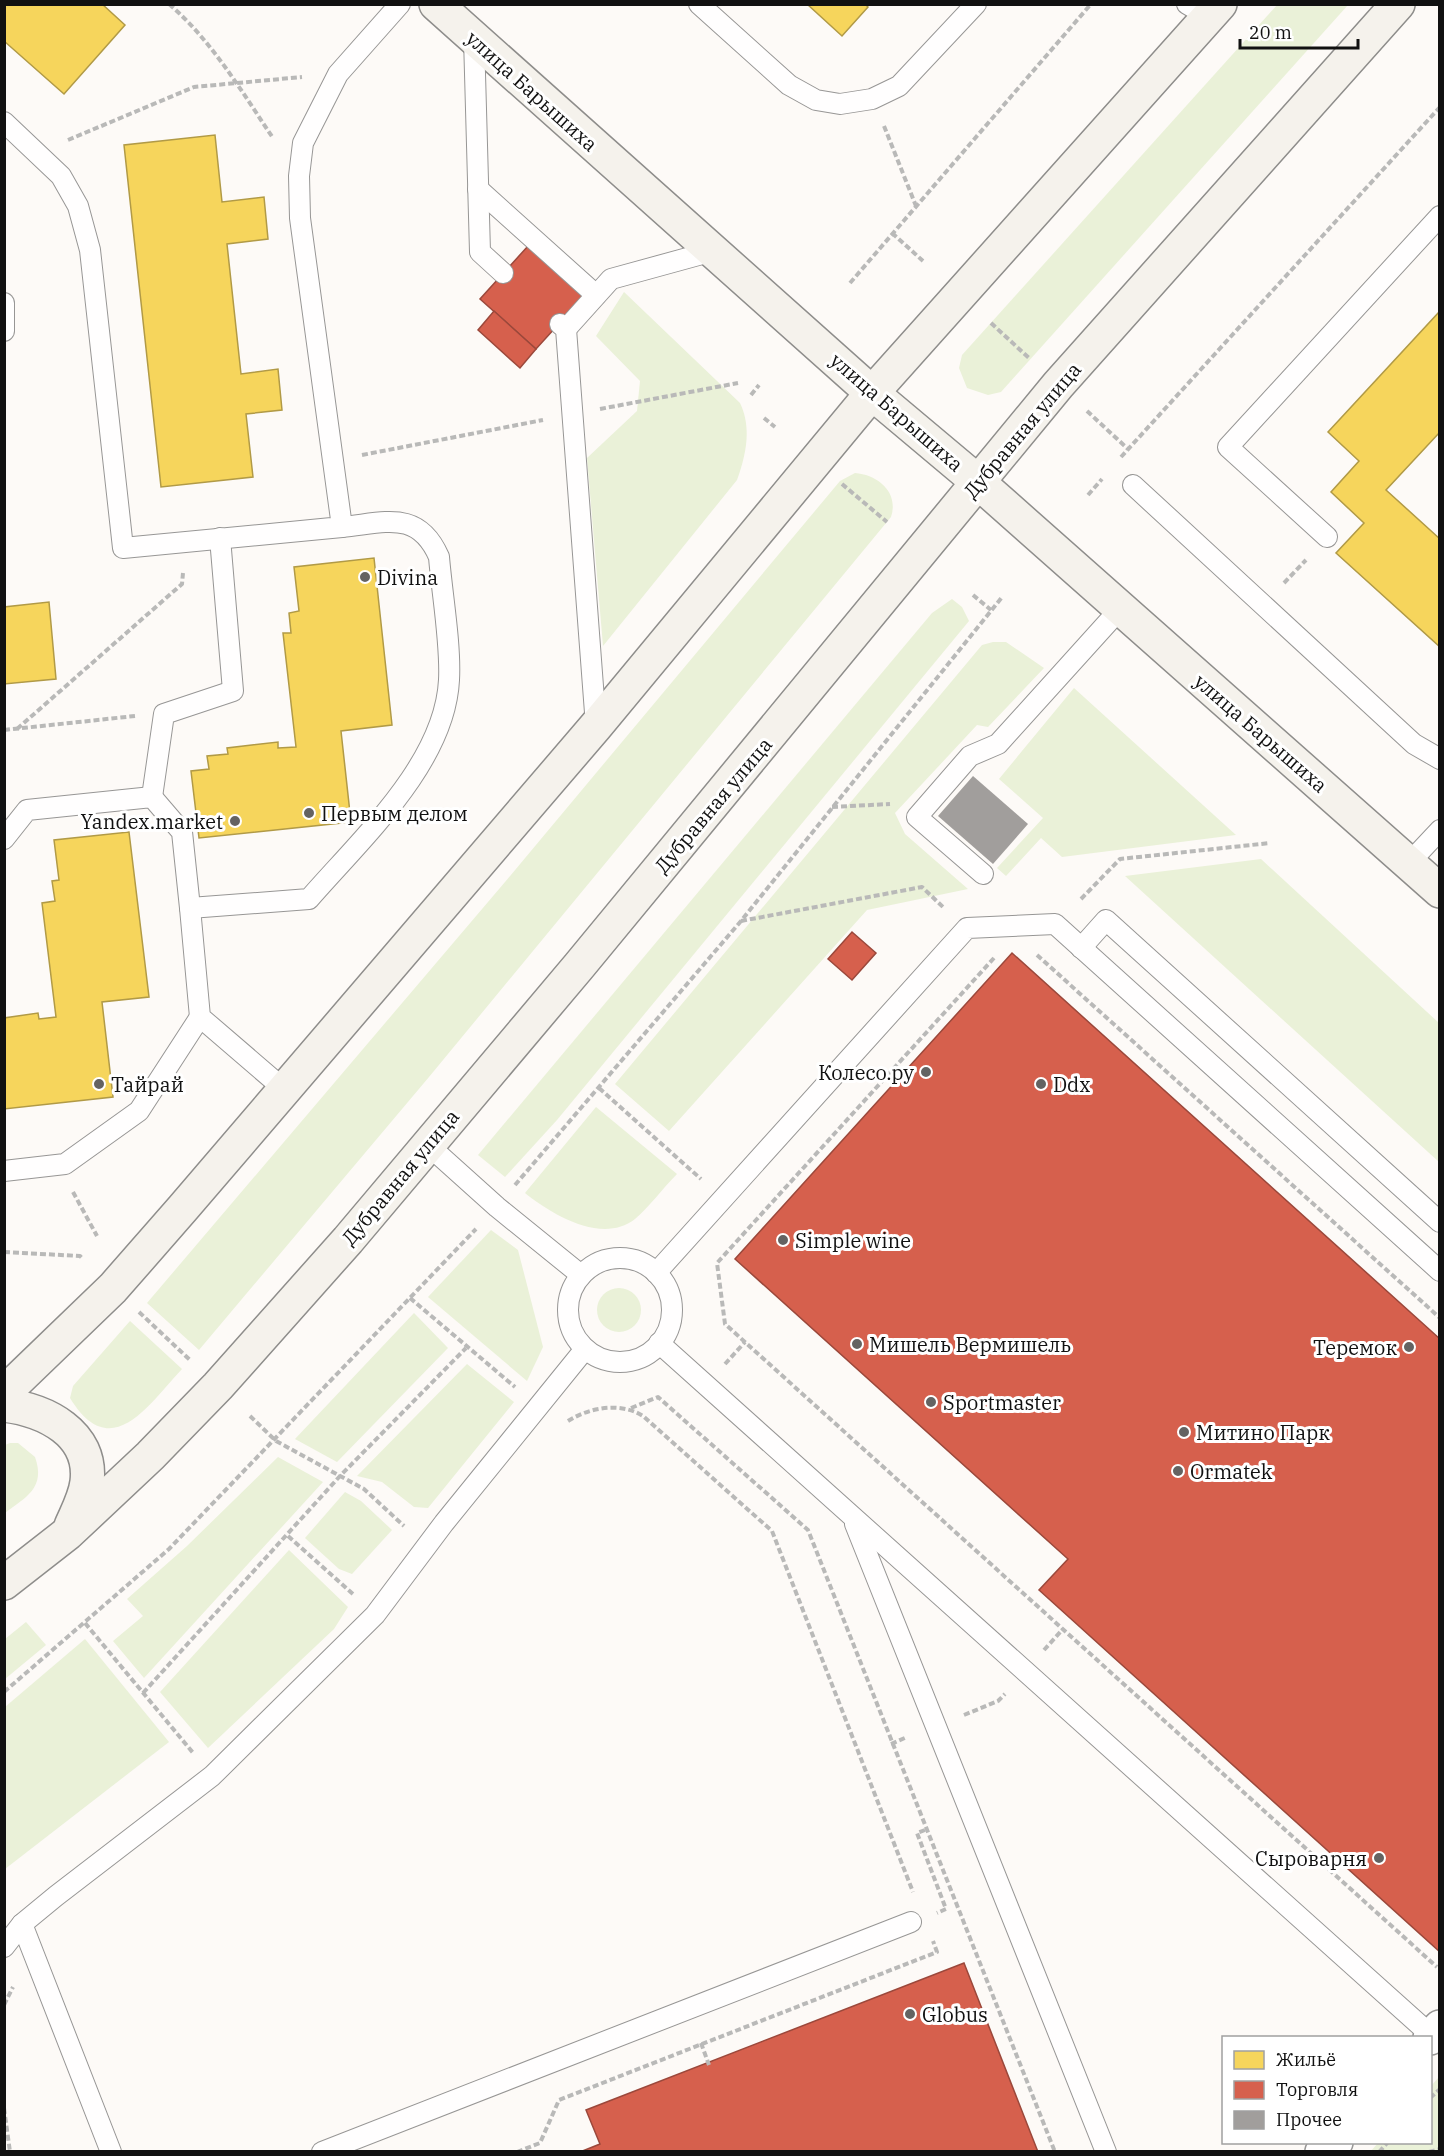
<svg xmlns="http://www.w3.org/2000/svg" width="1444" height="2156" font-family="'IBM Plex Serif',serif">
<rect width="100%" height="100%" fill="#fdfaf7"/>
<g fill="#eaf1d8">
<polygon points="1277,5 1348,5 1001,392 988,395 967,388 959,368 962,355"/>
<path d="M624,292L740,403C752,428 746,455 737,480L603,646L587,458L637,411L640,381L596,336Z"/>
<path d="M855,473C879,475 899,493 891,517L429,1077L199,1350L147,1303L505,882L840,481Z"/>
<polygon points="952,599 962,607 969,621 557,1120 505,1177 478,1155 932,613"/>
<polygon points="993,642 1006,642 1044,668 988,727 977,725 895,813 905,834 968,889 867,910 669,1131 615,1084 982,645"/>
<polygon points="1074,688 1236,835 1062,857 1041,838 1006,876 997,868 1043,818 999,779"/>
<polygon points="1261,859 1439,1023 1439,1162 1125,876"/>
<path d="M596,1107L677,1174C663,1188 650,1206 635,1219C602,1245 551,1214 525,1193Z"/>
<polygon points="491,1230 518,1250 543,1347 527,1381 428,1297"/>
<circle cx="619" cy="1310" r="22"/>
<polygon points="414,1313 448,1348 337,1462 295,1439"/>
<path d="M130,1321L182,1369C148,1405 111,1465 70,1398L73,1386Z"/>
<polygon points="467,1364 514,1402 428,1508 414,1507 382,1482 357,1476"/>
<path d="M10,1443H18L35,1457C46,1488 26,1497 5,1513V1445Z"/>
<polygon points="278,1457 323,1482 144,1678 113,1641 143,1616 127,1599 187,1546"/>
<polygon points="345,1492 361,1501 392,1530 352,1574 339,1569 305,1538"/>
<polygon points="289,1550 348,1607 334,1629 208,1748 160,1692"/>
<polygon points="26,1622 46,1645 5,1679 5,1639"/>
<polygon points="85,1639 169,1742 5,1869 5,1707"/>
<polygon points="1439,2077 1439,2151 1371,2151 1378,2143 1430,2142 1431,2086"/>
</g>
<g fill="#f6d55c" stroke="#b19a46" stroke-width="1.5">
<polygon points="4,4 102,4 125,25 64,94 4,41"/>
<polygon points="807,4 865,4 868,7 842,36"/>
<polygon points="215,135 222,202 264,197 268,239 227,244 241,374 278,369 282,410 246,414 253,477 161,487 124,145"/>
<polygon points="1440,311 1440,432 1386,490 1440,539 1440,647 1336,553 1364,523 1331,492 1359,461 1328,432"/>
<polygon points="374,558 392,725 341,731 351,822 199,838 191,771 209,769 207,756 228,754 227,748 278,742 278,748 296,747 283,633 291,633 289,613 299,611 294,567"/>
<polygon points="49,602 56,679 4,684 4,607"/>
<polygon points="129,832 149,997 102,1002 113,1097 4,1109 4,1018 38,1013 39,1019 56,1017 42,903 55,901 52,881 59,880 54,840"/>
</g>
<g fill="#d6604d" stroke="#9b483b" stroke-width="1.5">
<polygon points="528,246 584,296 536,349 480,299"/>
<polygon points="494,311 536,349 520,368 478,330"/>
<polygon points="852,932 876,953 852,980 828,959"/>
<polygon points="1012,953 1440,1339 1440,1952 1039,1590 1068,1559 735,1259"/>
<polygon points="964,1963 1038,2152 580,2152 600,2144 586,2110"/>
</g>
<polygon fill="#a19e9c" points="973,776 1028,824 993,864 938,816"/>
<g fill="none" stroke-linecap="round" stroke-linejoin="round">
<defs>
<g id="service">
<polyline points="699,4 789,85 816,100 840,104 872,99 899,86 976,4"/>
<polyline points="1187,4 1209,17"/>
<polyline points="474,38 480,252 503,273"/>
<polyline points="4,122 61,176 78,206 90,250 123,548 342,527 300,218 299,176 303,143 338,74 400,4"/>
<polyline points="478,189 596,295"/>
<polyline points="4,303 4,331"/>
<polyline points="560,324 566,329 596,726"/>
<polyline points="566,329 611,279 713,251"/>
<polyline points="1133,485 1414,744 1440,759"/>
<polyline points="1327,537 1228,447 1440,216"/>
<polyline points="152,797 164,714 233,691 220,538"/>
<polyline points="4,839 27,810 152,797 182,832 190,908"/>
<polyline points="1409,863 1440,830"/>
<polyline points="983,874 917,817 970,756 998,744 1120,609"/>
<polyline points="1081,948 1106,920 1440,1222"/>
<path d="M285,1090L200,1017L190,908L309,899C361,839 445,763 449,680C451,644 442,594 439,557C418,509 385,523 342,527"/>
<polyline points="428,1145 497,1207 581,1275"/>
<polyline points="4,1171 65,1164 139,1111 200,1017"/>
<circle cx="620" cy="1310" r="52"/>
<polyline points="656,1273 967,928 1055,924 1440,1271"/>
<polyline points="659,1343 1432,2036"/>
<polyline points="855,1524 1106,2152"/>
<polyline points="22,1924 111,2152"/>
<polyline points="4,1947 22,1924 56,1896 212,1776 375,1615 444,1523 585,1349"/>
<polyline points="322,2152 911,1922"/>
</g>
<g id="minor">
<polyline points="1430,2038 1440,2027"/>
<polyline points="1322,2152 1336,2142"/>
</g>
<g id="secondary">
<polyline points="436,4 872,393 978,482 1440,891"/>
<polyline points="4,1393 113,1288 183,1208 596,726 872,393 1220,4"/>
<path d="M4,1405C45,1410 93,1433 87,1482C85,1498 77,1512 71,1526"/>
<polyline points="4,1583 68,1533 150,1456 218,1386 348,1240 579,966 1058,385 1398,4"/>
</g>
</defs>
<use href="#service" stroke="#979695" stroke-width="22"/>
<use href="#minor" stroke="#979695" stroke-width="36"/>
<use href="#secondary" stroke="#8e8d8b" stroke-width="36"/>
<g stroke="#b9b9b8" stroke-width="4" stroke-dasharray="6 3" stroke-linecap="butt">
<path d="M169,4C212,41 242,92 273,138"/>
<polyline points="884,126 916,206"/>
<polyline points="68,140 194,87 302,77"/>
<polyline points="892,233 923,261"/>
<polyline points="850,283 1091,4"/>
<polyline points="991,323 1030,359"/>
<polyline points="751,395 759,385"/>
<polyline points="600,409 738,383"/>
<polyline points="1087,411 1128,449"/>
<polyline points="764,418 775,427"/>
<polyline points="362,455 543,420"/>
<polyline points="1121,457 1440,107"/>
<polyline points="842,484 887,522"/>
<polyline points="1088,495 1102,479"/>
<polyline points="1284,583 1306,560"/>
<polyline points="973,595 991,610"/>
<polyline points="17,729 182,584 183,573"/>
<polyline points="4,730 135,716"/>
<polyline points="832,807 890,804"/>
<polyline points="1081,899 1120,859 1270,843"/>
<polyline points="741,921 922,887 944,908"/>
<polyline points="1037,955 1440,1318"/>
<polyline points="994,958 717,1263 725,1324 1437,1967"/>
<polyline points="599,1088 701,1179"/>
<polyline points="515,1185 741,921 1003,596"/>
<polyline points="73,1192 97,1236"/>
<polyline points="4,1252 80,1256 83,1259"/>
<polyline points="410,1298 515,1387"/>
<polyline points="139,1312 190,1360"/>
<polyline points="725,1364 745,1342"/>
<polyline points="631,1408 658,1397 808,1530 1055,2152"/>
<polyline points="250,1416 276,1441 364,1489 404,1526"/>
<path d="M568,1421C590,1407 621,1402 643,1416L772,1531L913,1892"/>
<polyline points="288,1536 353,1594"/>
<polyline points="85,1623 194,1754"/>
<polyline points="1044,1650 1063,1629"/>
<polyline points="4,1692 169,1549 476,1229"/>
<polyline points="143,1693 340,1476 466,1348"/>
<polyline points="964,1715 998,1701 1005,1694"/>
<polyline points="891,1744 907,1737"/>
<polyline points="925,1830 917,1833 946,1909 937,1913"/>
<polyline points="4,2005 13,1987"/>
<polyline points="701,2043 709,2065"/>
<polyline points="1430,2098 1440,2089"/>
<polyline points="4,2108 10,2152"/>
<polyline points="517,2152 540,2143 559,2100 937,1952 933,1941"/>
<polyline points="1379,2152 1388,2142"/>
<polyline points="1429,2152 1440,2149"/>
</g>
<use href="#service" stroke="#fffefe" stroke-width="20"/>
<use href="#minor" stroke="#fffefe" stroke-width="33"/>
<use href="#secondary" stroke="#f5f2ec" stroke-width="33"/>
</g>
<g fill="#646362" stroke="#fff" stroke-width="2">
<circle cx="365" cy="577" r="6"/>
<circle cx="309" cy="813" r="6"/>
<circle cx="235" cy="821" r="6"/>
<circle cx="926" cy="1072" r="6"/>
<circle cx="99" cy="1084" r="6"/>
<circle cx="1041" cy="1084" r="6"/>
<circle cx="783" cy="1240" r="6"/>
<circle cx="857" cy="1344" r="6"/>
<circle cx="1409" cy="1347" r="6"/>
<circle cx="931" cy="1402" r="6"/>
<circle cx="1184" cy="1432" r="6"/>
<circle cx="1178" cy="1471" r="6"/>
<circle cx="1379" cy="1858" r="6"/>
<circle cx="910" cy="2014" r="6"/>
</g>
<g text-anchor="middle" dominant-baseline="central" stroke-width="6" stroke-linejoin="round" paint-order="stroke">
<g font-size="20" fill="#111" stroke="#fff">
<text transform="translate(532 91) rotate(42)">улица Барышиха</text>
<text transform="translate(897 412) rotate(41)">улица Барышиха</text>
<text transform="translate(1022 430) rotate(-50)">Дубравная улица</text>
<text transform="translate(1261 733) rotate(41)">улица Барышиха</text>
<text transform="translate(713 805) rotate(-50)">Дубравная улица</text>
<text transform="translate(400 1177) rotate(-50)">Дубравная улица</text>
</g>
<g font-size="20" fill="#111" stroke="#fff" text-anchor="start">
<text x="377" y="577">Divina</text>
<text x="321" y="813">Первым делом</text>
<text x="223" y="821" text-anchor="end">Yandex.market</text>
<text x="914" y="1072" text-anchor="end">Колесо.ру</text>
<text x="111" y="1084">Тайрай</text>
<text x="1053" y="1084">Ddx</text>
<text x="795" y="1240">Simple wine</text>
<text x="869" y="1344">Мишель Вермишель</text>
<text x="1397" y="1347" text-anchor="end">Теремок</text>
<text x="943" y="1402">Sportmaster</text>
<text x="1196" y="1432">Митино Парк</text>
<text x="1190" y="1471">Ormatek</text>
<text x="1367" y="1858" text-anchor="end">Сыроварня</text>
<text x="922" y="2014">Globus</text>
</g>
</g>
<rect width="1444" height="2156" fill="none" stroke="#111111" stroke-width="12"/>
<rect x="1222" y="2036" width="210" height="108" fill="#ffffff" stroke="#a0a0a0" stroke-width="1.5"/>
<rect x="1234" y="2051" width="30" height="18" fill="#f6d55c" stroke="#a0a0a0" stroke-width="1.5"/>
<text x="1276" y="2066" font-size="18" fill="#111111">Жильё</text>
<rect x="1234" y="2081" width="30" height="18" fill="#d6604d" stroke="#a0a0a0" stroke-width="1.5"/>
<text x="1276" y="2096" font-size="18" fill="#111111">Торговля</text>
<rect x="1234" y="2111" width="30" height="18" fill="#a19e9c" stroke="#a0a0a0" stroke-width="1.5"/>
<text x="1276" y="2126" font-size="18" fill="#111111">Прочее</text>
<path d="M1240 39v9h118v-9" fill="none" stroke="#111111" stroke-width="3"/>
<text x="1249" y="39" font-size="18" fill="#111111" stroke="#ffffff" stroke-width="4.5" paint-order="stroke">20 m</text>
</svg>
